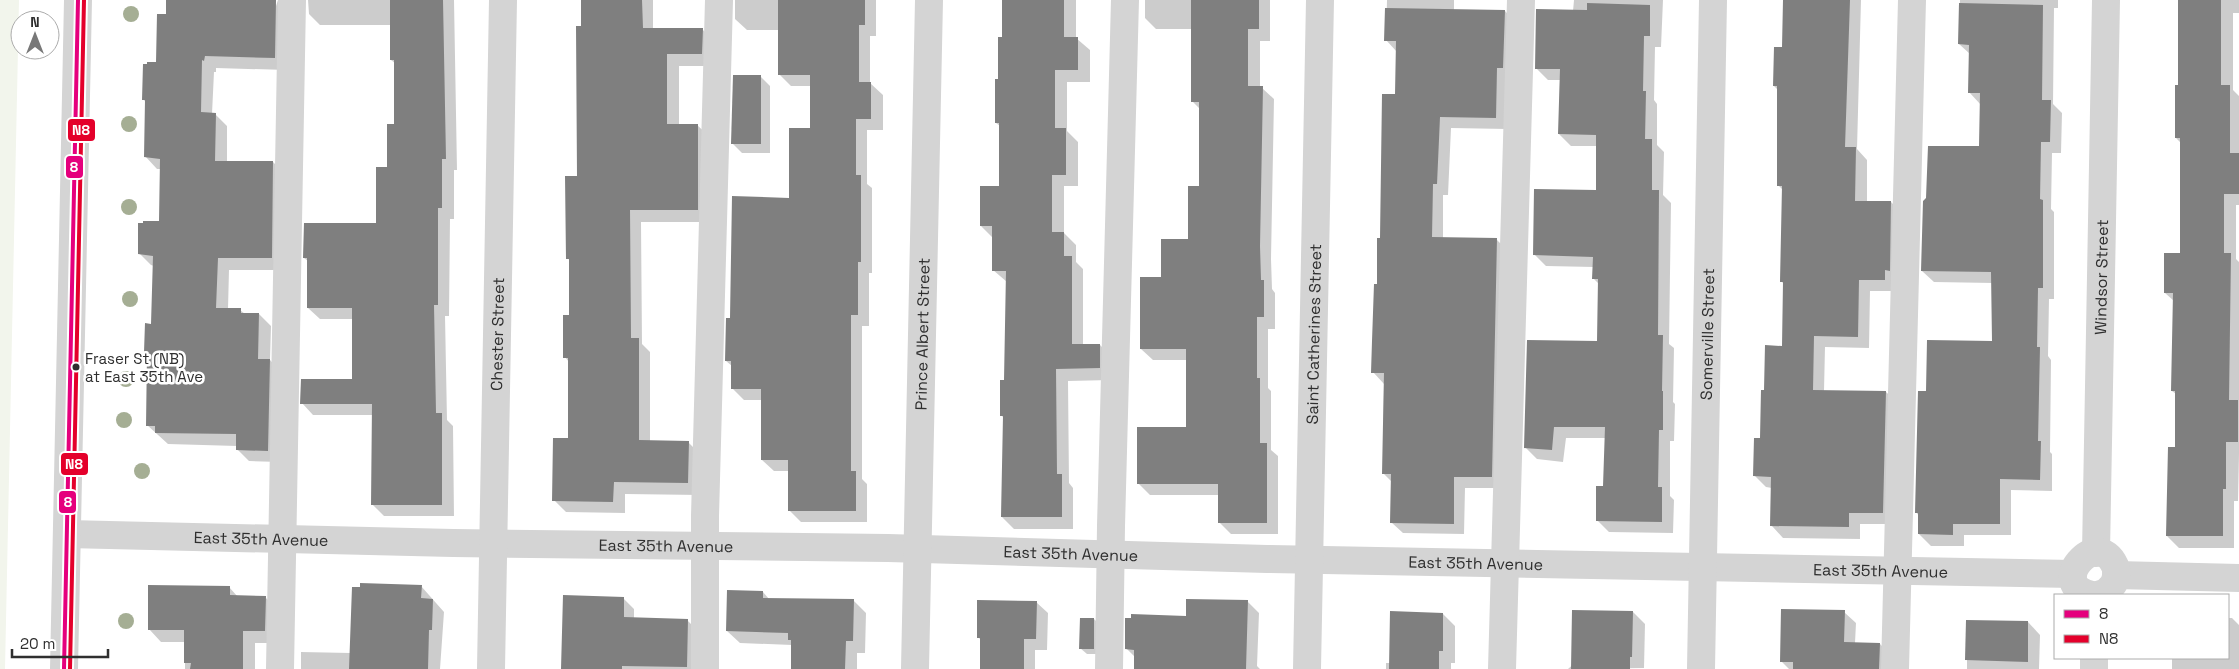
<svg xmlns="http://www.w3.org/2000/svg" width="2239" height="669" font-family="'Space Grotesk',sans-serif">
<rect width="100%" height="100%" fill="#fff"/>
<polygon fill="#f2f5ec" points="0,0 19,0 5,669 0,669"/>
<g fill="#0003">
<polygon points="168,0 275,0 276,6 278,0 296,0 287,70 216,68 216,72 214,72 212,114 215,114 227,126 227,162 273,162 285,174 283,270 229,270 228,309 240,310 245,314 259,314 271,326 270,360 281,372 280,462 249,461 237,449 237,446 168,444 147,425 148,355 145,351 152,325 154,266 151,265 139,253 144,224 161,223 161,169 157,169 145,156 146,103 144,100 158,63 167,16"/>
<polygon points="308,0 454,0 457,170 454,170 454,219 450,219 449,316 445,316 447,420 453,426 454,516 384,516 372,504 373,415 313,415 302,403 354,381 354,319 320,319 308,308 308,261 304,258 377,224 396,125 396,64 391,60 391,25 320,25 309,14"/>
<polygon points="582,0 653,0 653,29 702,29 714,41 714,66 679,66 679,125 697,125 710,137 709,222 641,222 642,344 650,352 650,441 688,442 700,454 700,495 625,494 625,513 566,512 554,500 569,439 569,362 565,357 571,317 571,261 567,258 578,177"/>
<polygon points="735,0 876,0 876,36 870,36 870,83 883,95 883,130 867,130 867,184 872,188 872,273 869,273 869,326 862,326 862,479 867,484 867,522 801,522 789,510 789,471 774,471 762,460 762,400 744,400 732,388 732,366 726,361 732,319 790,199 811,129 811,86 791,86 779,74 779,30 747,30 735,19"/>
<polygon points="1003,0 1076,0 1076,38 1090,50 1090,82 1067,82 1067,131 1078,142 1078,186 1064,186 1064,233 1076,245 1076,262 1083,269 1083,345 1100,345 1112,357 1111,380 1068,381 1069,483 1073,488 1073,529 1014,529 1002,517 1004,418 1001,415 1005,381 1007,282 993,270 993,238 981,226 1000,187 1000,126 996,123 1003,38"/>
<polygon points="1145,0 1270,0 1270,41 1260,41 1260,88 1262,88 1274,99 1271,259 1272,289 1275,293 1275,329 1268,329 1268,388 1271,391 1271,450 1278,456 1278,534 1231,534 1219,522 1219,495 1150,495 1138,483 1187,428 1187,360 1153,360 1141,349 1162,278 1189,240 1200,187 1200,109 1193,102 1193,29 1156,29 1145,18"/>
<polygon points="1387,0 1454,0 1454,10 1505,11 1516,23 1507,129 1451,128 1448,195 1443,195 1443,239 1497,240 1508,251 1503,488 1465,488 1464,534 1403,533 1391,522 1392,482 1383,473 1384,384 1373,372 1381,239 1396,95 1397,52 1386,40"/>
<polygon points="1574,0 1663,0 1661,47 1655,47 1654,100 1657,104 1657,145 1664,152 1663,195 1671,203 1669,344 1674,348 1673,402 1675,404 1674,441 1670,441 1670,496 1674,500 1673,533 1609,532 1597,520 1605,487 1606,438 1566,438 1563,462 1537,459 1525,447 1598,343 1599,284 1593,278 1594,267 1546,266 1534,254 1597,191 1598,146 1571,146 1559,134 1560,80 1548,80 1536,68 1573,11"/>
<polygon points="1784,0 1861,0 1857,149 1867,160 1867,202 1891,202 1902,213 1896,291 1870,291 1869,348 1825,347 1824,391 1886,392 1898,403 1895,524 1860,524 1860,539 1783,538 1772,526 1772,488 1766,487 1755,476 1761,439 1765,391 1783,347 1784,284 1781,281 1783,190 1778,185 1778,90 1774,86 1784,48"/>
<polygon points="1960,0 2058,0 2058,8 2054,8 2053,104 2062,113 2061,153 2052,153 2051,209 2054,212 2054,299 2049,299 2048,356 2051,360 2050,452 2052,454 2052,491 2011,490 2011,535 1964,535 1964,546 1931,546 1919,534 1919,516 1916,512 1927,393 1993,342 1993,283 1934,282 1922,271 1980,148 1981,105 1969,92 1970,54 1959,44"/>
<polygon points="2179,0 2239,0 2239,13 2233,13 2233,90 2239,96 2239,205 2236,205 2236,259 2239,262 2239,454 2238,501 2234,501 2234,548 2179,548 2167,536 2176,448 2176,394 2172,391 2174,301 2165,293 2182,254 2181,143 2176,138 2179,87"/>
<polygon points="760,76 770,86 770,153 742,153 732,143"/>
<polygon points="421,586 444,612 440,669 301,669 301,652 351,653"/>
<polygon points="229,587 238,597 265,597 277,609 277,643 255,643 255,669 185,669 185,642 161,642 149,629"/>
<polygon points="763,592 769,599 853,600 866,613 865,653 857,653 857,669 792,669 792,645 740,643 727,631"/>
<polygon points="623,598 634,609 634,619 687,620 698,631 698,669 562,669"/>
<polygon points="1247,601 1259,613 1257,666 1260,669 1135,669 1135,657 1126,648 1187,617"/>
<polygon points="1036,602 1048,613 1047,650 1035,650 1035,669 981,669 982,641 978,637"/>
<polygon points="1633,612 1645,624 1644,668 1568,669"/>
<polygon points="1844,612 1856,623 1855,643 1880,644 1891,655 1891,669 1789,669 1781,661"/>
<polygon points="1443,614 1455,626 1455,663 1451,663 1451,669 1386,669 1386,663 1390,663"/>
<polygon points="2228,618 2232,618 2239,625 2239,669 2172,669 2172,658 2228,658"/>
<polygon points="1094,619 1100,625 1099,654 1087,654 1080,648"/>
<polygon points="1967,621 2028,622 2040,635 2039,669 1967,669"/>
</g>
<g fill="#7f7f7f">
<polygon points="166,0 276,0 275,58 205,56 204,61 202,60 201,112 216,113 215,161 273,161 272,258 218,258 216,308 241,308 241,313 259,313 258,359 270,359 268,451 236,450 236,434 155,433 155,426 146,426 147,352 144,352 145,323 151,324 153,256 138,254 138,223 143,223 143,221 159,221 160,159 144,157 145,100 142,100 143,64 147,64 147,62 156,62 157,14 166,14"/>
<polygon points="390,0 443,0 446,159 442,159 442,208 438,208 438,305 434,305 436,413 442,413 442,505 371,505 372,404 300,404 301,379 352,379 352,308 307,308 307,258 303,258 304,223 376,223 376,167 387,167 387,124 394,124 394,60 390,60"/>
<polygon points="581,0 642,0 643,28 703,28 702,54 667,54 667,124 698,124 698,210 630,210 631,338 639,338 639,440 689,441 688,483 614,482 613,502 552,501 553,438 568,438 568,358 563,358 563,315 569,315 569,259 566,259 565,176 577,176 576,26 581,26"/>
<polygon points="778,0 865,0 865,25 859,25 859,82 871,82 871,119 856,119 856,175 861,175 861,262 858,262 858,315 851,315 851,471 856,471 856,511 788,511 788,460 761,460 761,389 731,389 731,361 725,361 726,318 730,318 732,196 789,198 789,128 810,128 810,75 778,75"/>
<polygon points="1002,0 1064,0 1064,37 1078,37 1078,70 1055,70 1055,128 1066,128 1066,175 1052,175 1052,232 1064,232 1064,256 1072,256 1072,344 1100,344 1100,368 1056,369 1057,474 1062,474 1062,517 1001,517 1003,416 1000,416 1000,380 1004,380 1006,271 992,271 992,226 980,226 980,186 999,186 999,123 995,123 995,79 998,79 998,37 1002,37"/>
<polygon points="1191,0 1259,0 1259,29 1248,29 1248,86 1263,86 1260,246 1261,280 1264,280 1264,317 1257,317 1257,378 1260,378 1260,443 1267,443 1267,523 1218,523 1218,484 1137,484 1137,427 1186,427 1186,349 1140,349 1140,277 1161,277 1161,239 1188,239 1188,186 1199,186 1199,102 1191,102"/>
<polygon points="1783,0 1850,0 1845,147 1856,147 1855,201 1891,201 1890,271 1885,270 1885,280 1859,280 1858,337 1814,336 1813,390 1886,391 1883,513 1849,513 1849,527 1770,526 1771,477 1753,476 1754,438 1760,438 1761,390 1764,390 1765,345 1782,346 1783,282 1780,282 1782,186 1777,186 1777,86 1773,86 1774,47 1782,47"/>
<polygon points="2178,0 2221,0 2221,85 2230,85 2230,153 2239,153 2239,194 2224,194 2224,253 2231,253 2229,400 2238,400 2238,442 2226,442 2226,489 2223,489 2223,536 2166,536 2168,447 2175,447 2175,391 2171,391 2173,293 2164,293 2164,253 2180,253 2180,138 2175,138 2175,85 2178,85"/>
<polygon points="1587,3 1650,5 1650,36 1644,36 1643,91 1646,91 1645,139 1652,139 1652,190 1659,190 1658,335 1663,335 1662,391 1663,391 1663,430 1659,430 1658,487 1662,487 1662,522 1596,521 1596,486 1603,486 1605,427 1554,427 1552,450 1524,448 1527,340 1597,341 1598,279 1592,279 1593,257 1533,255 1534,189 1596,190 1596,135 1558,134 1560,69 1535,69 1536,9 1587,10"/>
<polygon points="1959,3 2043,5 2042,100 2051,100 2050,142 2041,142 2040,199 2043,200 2043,288 2038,288 2037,347 2040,347 2038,441 2041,441 2040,480 2000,479 2000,524 1953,524 1953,535 1918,534 1918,513 1915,513 1918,391 1926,391 1927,340 1992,341 1991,272 1921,271 1923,201 1926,198 1928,146 1979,146 1980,93 1968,93 1969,45 1958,44"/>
<polygon points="1385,8 1505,10 1503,68 1497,68 1496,118 1440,117 1437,184 1433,184 1432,237 1497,238 1492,477 1454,477 1454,524 1390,523 1391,474 1382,474 1384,373 1371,373 1372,341 1374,284 1377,284 1377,238 1380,238 1382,94 1395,94 1396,41 1384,41"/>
<polygon points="733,75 761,75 761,144 731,144"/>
<polygon points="360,583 422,585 421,598 433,599 432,630 429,630 428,669 349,669 352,587 360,587"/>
<polygon points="148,585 230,586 230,595 266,596 265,631 243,631 243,669 190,669 191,663 184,663 184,630 148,630"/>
<polygon points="727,590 763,591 763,598 854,599 853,641 846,641 845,669 791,669 791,640 788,640 788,633 726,631"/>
<polygon points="563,595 624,597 624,617 688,619 687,667 622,666 622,669 561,669"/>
<polygon points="1186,599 1248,600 1246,669 1134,669 1134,650 1125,649 1125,618 1131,618 1131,614 1186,616"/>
<polygon points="977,600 1037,601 1036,639 1024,639 1024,669 980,669 980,638 977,638"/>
<polygon points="1781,609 1845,610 1844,642 1880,643 1879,669 1793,669 1793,662 1780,662"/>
<polygon points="1572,610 1633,611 1632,657 1630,657 1630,669 1571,669"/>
<polygon points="1390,611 1443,613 1443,651 1439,651 1439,669 1389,669"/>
<polygon points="1080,618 1094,618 1094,649 1079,649"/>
<polygon points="1966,620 2028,621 2028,662 1965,660"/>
</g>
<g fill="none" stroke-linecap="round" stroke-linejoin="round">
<g stroke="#d4d4d4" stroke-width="28">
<path id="s1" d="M67,534L453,543L888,548L1267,559L2073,574"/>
<path id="s2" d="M2096,553L2106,0"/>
<polyline points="2116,575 2239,578"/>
<path d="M2092,595C2045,586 2097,525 2115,566C2120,579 2111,592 2098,595"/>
<polyline points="64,669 78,0"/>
<polyline points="280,669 292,0"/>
<path id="s3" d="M491,669L503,0"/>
<polyline points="705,669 705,516 719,0"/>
<path id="s4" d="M915,669L929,0"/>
<polyline points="1109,669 1111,526 1125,0"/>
<path id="s5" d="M1307,669L1320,0"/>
<polyline points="1502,669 1521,0"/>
<path id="s6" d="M1701,669L1713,0"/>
<polyline points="1895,669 1912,0"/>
<polyline points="2094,669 2094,658"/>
</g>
<defs>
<polyline id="bus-1" points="64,669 78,0"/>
<polyline id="bus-2" points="70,669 84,0"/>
</defs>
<use href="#bus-1" stroke="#fff" stroke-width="8"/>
<use href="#bus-2" stroke="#fff" stroke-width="8"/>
<use href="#bus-1" stroke="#e5007d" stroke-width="4"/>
<use href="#bus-2" stroke="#e4002b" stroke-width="4"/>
</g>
<g fill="#a5ae94">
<circle cx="131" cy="14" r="8"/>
<circle cx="129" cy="124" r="8"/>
<circle cx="129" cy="207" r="8"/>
<circle cx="130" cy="299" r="8"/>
<circle cx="126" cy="379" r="8"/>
<circle cx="124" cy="420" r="8"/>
<circle cx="142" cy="471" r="8"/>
<circle cx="126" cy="621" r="8"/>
</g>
<circle fill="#2f2f2f" stroke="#fff" stroke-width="2" cx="76" cy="367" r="4.5"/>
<g text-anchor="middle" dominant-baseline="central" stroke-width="5" stroke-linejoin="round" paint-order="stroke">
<g font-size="15" fill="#2f2f2f" stroke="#fff" text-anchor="start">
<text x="85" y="358">Fraser St (NB)<tspan x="85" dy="18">at East 35th Ave</tspan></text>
</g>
<g font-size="16" fill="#2f2f2f" stroke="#fff">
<text stroke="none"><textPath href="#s2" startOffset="276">Windsor Street</textPath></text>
<text stroke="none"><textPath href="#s3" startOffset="335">Chester Street</textPath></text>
<text stroke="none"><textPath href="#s4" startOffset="335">Prince Albert Street</textPath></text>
<text stroke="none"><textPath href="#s5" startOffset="335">Saint Catherines Street</textPath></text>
<text stroke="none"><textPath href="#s6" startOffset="335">Somerville Street</textPath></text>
<text stroke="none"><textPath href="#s1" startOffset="194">East 35th Avenue</textPath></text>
<text stroke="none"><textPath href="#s1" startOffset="599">East 35th Avenue</textPath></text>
<text stroke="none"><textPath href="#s1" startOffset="1004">East 35th Avenue</textPath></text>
<text stroke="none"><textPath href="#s1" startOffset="1409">East 35th Avenue</textPath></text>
<text stroke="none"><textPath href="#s1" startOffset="1814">East 35th Avenue</textPath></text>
</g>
</g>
<g stroke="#fff" stroke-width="2">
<rect x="67" y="118" width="29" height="24" rx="5" fill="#e4002b"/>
<rect x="65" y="155" width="19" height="24" rx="5" fill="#e5007d"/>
<rect x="60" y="452" width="29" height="24" rx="5" fill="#e4002b"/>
<rect x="58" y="490" width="19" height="24" rx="5" fill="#e5007d"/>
</g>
<g font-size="14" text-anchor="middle" font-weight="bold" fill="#fff">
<text x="81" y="135">N8</text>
<text x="74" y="172">8</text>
<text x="74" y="469">N8</text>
<text x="68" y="507">8</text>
</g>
<rect x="2054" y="594" width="175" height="65" fill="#ffffff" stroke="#acacac"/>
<rect x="2064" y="610" width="25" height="8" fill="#e5007d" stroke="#acacac"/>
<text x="2099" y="619" font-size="15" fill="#2f2f2f">8</text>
<rect x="2064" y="635" width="25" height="8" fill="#e4002b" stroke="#acacac"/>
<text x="2099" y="644" font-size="15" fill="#2f2f2f">N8</text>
<g transform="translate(35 35)"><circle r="24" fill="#ffffff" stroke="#acacac"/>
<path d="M0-4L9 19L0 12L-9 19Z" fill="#787878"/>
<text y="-8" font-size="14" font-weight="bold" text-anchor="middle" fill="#2f2f2f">N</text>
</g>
<path d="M12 649v8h96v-8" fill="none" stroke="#2f2f2f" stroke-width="2.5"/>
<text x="20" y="649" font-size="15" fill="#2f2f2f" stroke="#ffffff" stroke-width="4" paint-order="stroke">20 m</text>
</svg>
